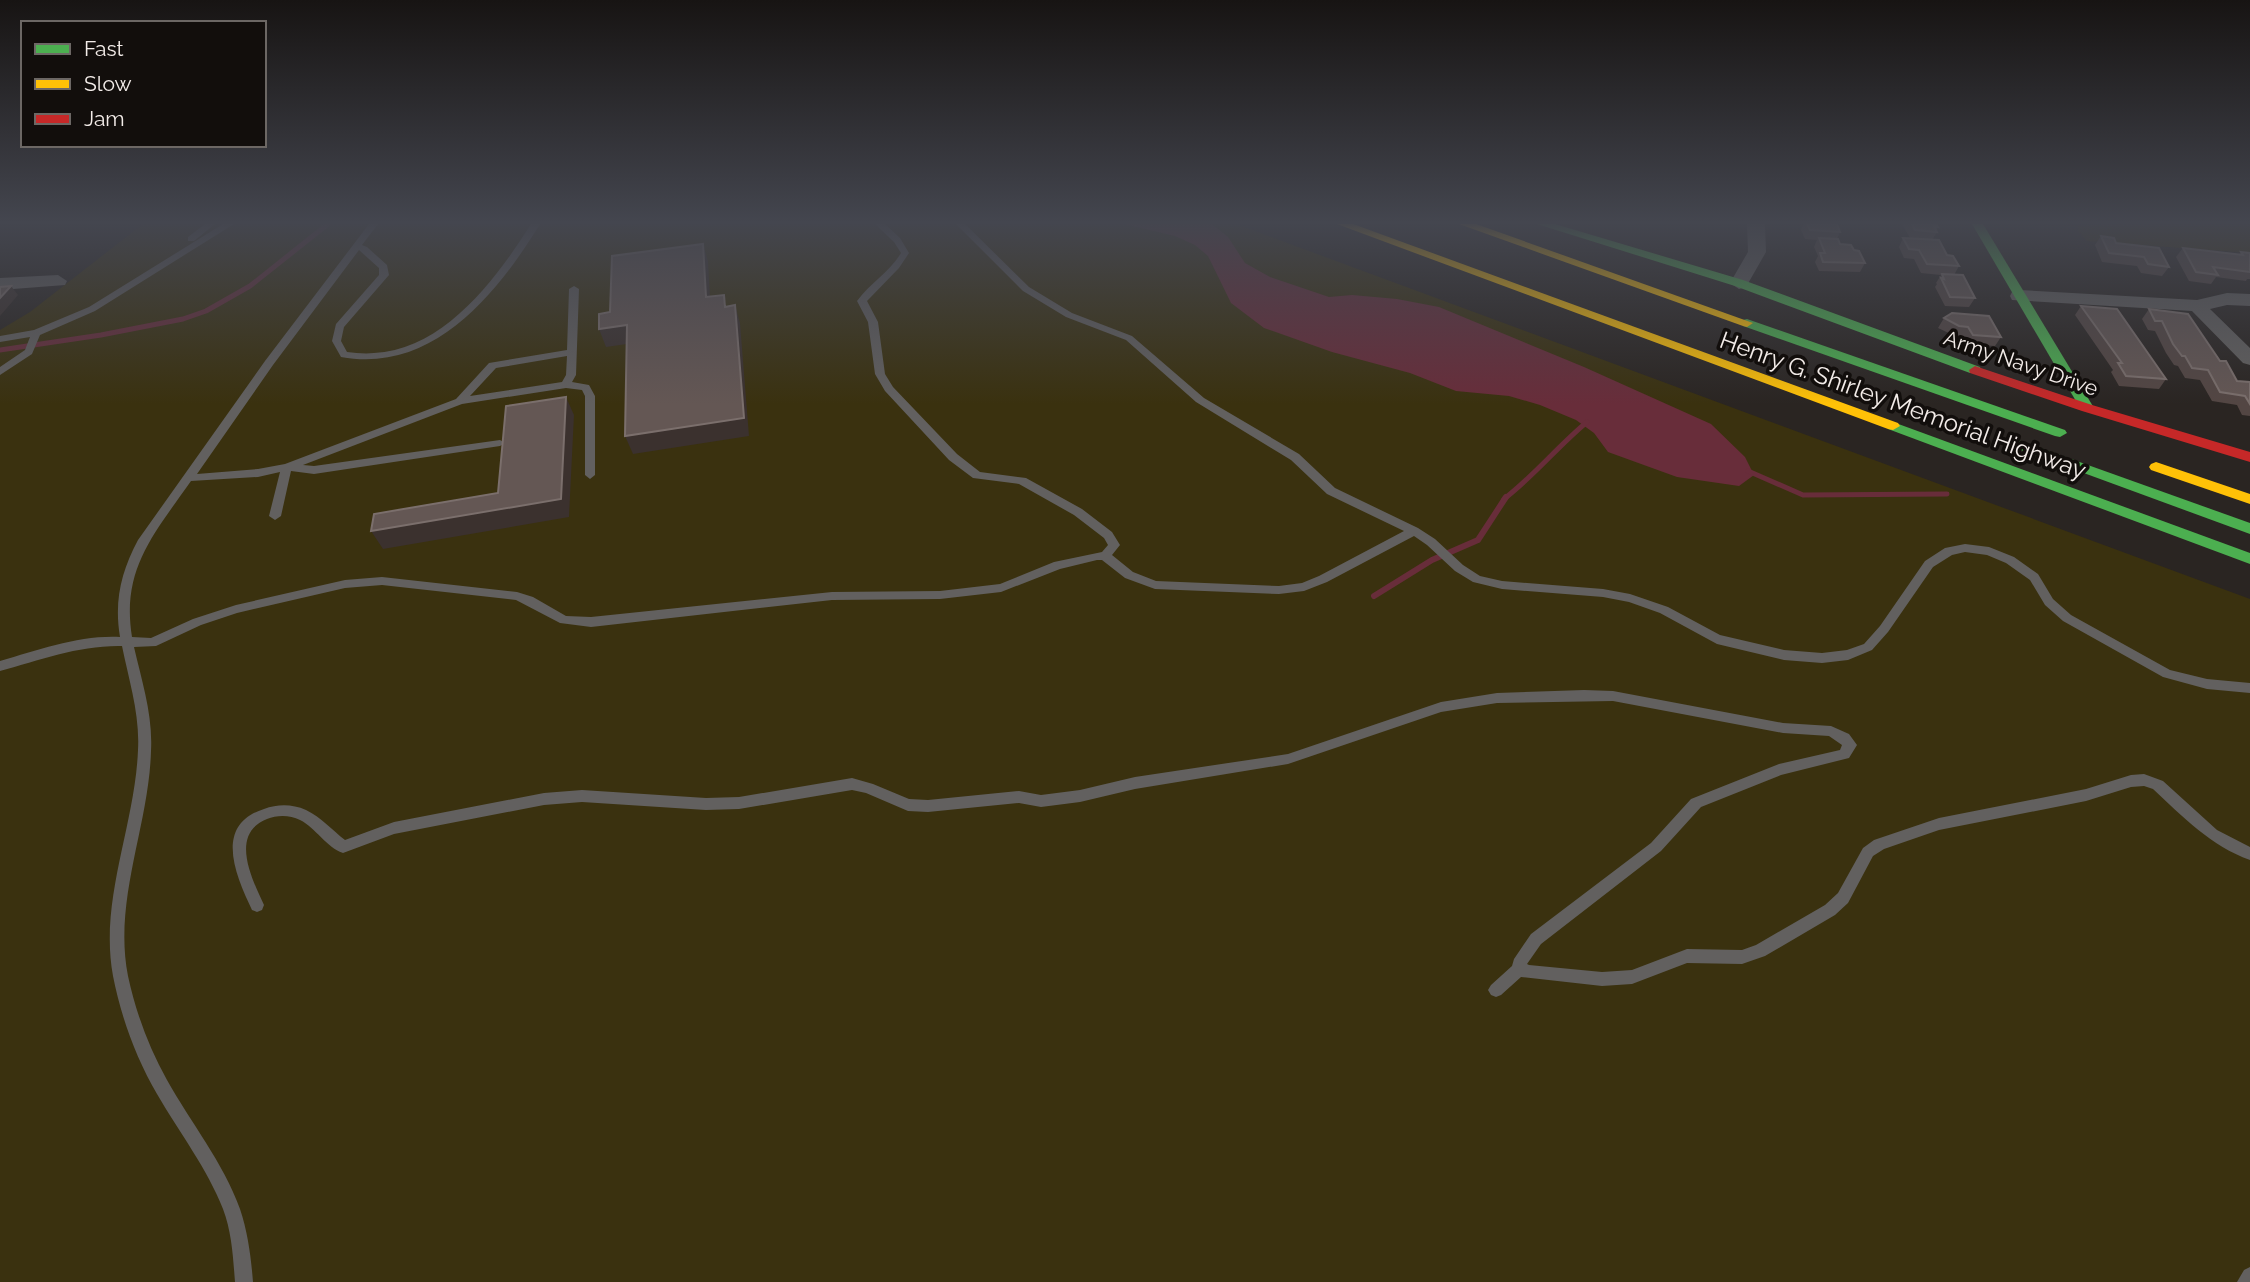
<svg xmlns="http://www.w3.org/2000/svg" width="2250" height="1282" font-family="Raleway,sans-serif">
<rect width="100%" height="100%" fill="#2a2522"/>
<g fill="#3a310f">
<polygon points="143,224 1236,224 2250,599 2250,1282 0,1282 0,330 30,312"/>
<polygon points="2111,224 2250,224 2250,253 2087,241 2078,231 2078,226"/>
</g>
<polygon fill="#682d3a" points="1124,224 1212,224 1228,237 1245,263 1270,277 1329,297 1352,295 1397,299 1439,307 1584,367 1711,424 1745,457 1754,475 1739,486 1677,477 1608,452 1594,433 1576,420 1540,405 1509,396 1456,391 1410,373 1332,352 1264,328 1231,303 1208,256 1195,245 1175,236"/>
<g fill="none" stroke-linecap="round" stroke-linejoin="round">
<g stroke="#682d3a" stroke-width="5">
<polyline points="0,350 101,335 183,319 206,311 250,286 328,224"/>
<polyline points="1748,471 1803,495 1947,494"/>
<path d="M1504,499C1534,476 1558,446 1587,422"/>
</g>
<polyline stroke="#682d3a" stroke-width="6" points="1374,596 1432,560 1478,540 1506,497"/>
<g fill="#62605f" fill-rule="evenodd">
<polygon points="205,224 215,224 194,241 188,241 188,237"/>
<polygon points="223,224 234,224 95,311 40,335 32,354 0,375 0,367 25,350 30,337 0,342 0,336 34,330 89,307"/>
<path d="M369,224H378L362,245L367,247L387,265L389,275L344,327L341,341L347,352C356,353 365,354 374,353C444,350 497,278 531,224H540C497,294 433,374 341,357L332,341L336,324L379,275V268L359,250L273,365L197,474L258,469L285,464L456,399L489,363L567,350L569,289L574,286L579,289L576,375L572,382L589,385L595,396V475L590,479L585,475V396L582,390L566,388L462,404L303,465L314,466L500,440L505,443L500,446L314,474L291,471L281,516L275,520L269,516L280,472L258,477L191,481C154,534 121,569 132,637L151,638L193,619L236,605L345,580L382,577L517,592L533,597L566,616L591,617L832,592L940,591L1000,584L1054,562L1102,552L1108,545L1104,538L1074,515L1019,484L973,478L949,460L885,391L875,374L868,322L857,301C870,283 890,272 901,253L894,242L875,224H885L900,238L909,253L899,268L867,301L878,322L885,374L893,387L957,454L980,472L1026,478L1082,509L1112,532L1120,545L1112,555L1133,572L1156,581L1279,586L1302,583L1319,576L1404,531L1327,494L1291,460L1196,402L1126,340L1066,317L1023,291L956,224H965L1029,287L1072,313L1132,336L1204,398L1299,454L1335,488L1418,528L1435,539L1463,565L1480,576L1502,581L1603,589L1630,594L1668,607L1720,635L1784,650L1822,653L1847,650L1864,644L1880,626L1925,561L1945,548L1965,544L1989,547L2014,557L2038,574L2053,599L2071,615L2170,670L2207,679L2250,683V693L2207,689L2163,677L2063,621L2045,605L2030,580L2006,563L1987,555L1965,552L1952,555L1933,567L1888,632L1872,650L1848,660L1822,663L1784,660L1717,644L1660,613L1629,602L1603,597L1502,589L1473,582L1455,571L1427,545L1414,536L1327,582L1304,591L1279,594L1155,589L1125,578L1102,560H1097L1060,569L1001,592L940,599L832,600L591,627L560,623L516,600L382,585L345,588L237,613L201,625L156,646L134,647C142,682 153,715 151,751C149,826 113,900 128,976C136,1013 149,1048 167,1080C191,1123 223,1162 240,1209C248,1233 251,1257 253,1282H235C233,1257 232,1233 223,1209C207,1168 179,1132 157,1094C136,1058 121,1017 113,976C99,900 135,826 138,750C140,714 129,681 122,646C80,645 40,660 0,671V661C39,650 79,635 120,637C114,601 121,572 138,540L265,361ZM567,356L566,375L562,382L470,396L496,368Z"/>
<path d="M1584,690L1613,691L1783,723L1831,726L1849,734L1857,745L1849,758L1781,775L1701,807L1661,851L1541,944L1527,964L1529,965L1602,972L1632,970L1687,949L1742,950L1756,945L1825,905L1838,893L1863,848L1874,840L1939,818L2086,789L2131,775L2144,774L2163,781L2217,830L2250,847V860C2211,846 2183,817 2153,789L2144,786L2131,787L2086,801L1939,830L1884,849L1873,856L1848,903L1835,915L1765,956L1742,964L1687,963L1632,984L1602,986L1521,977L1501,995L1496,997L1491,995L1488,990L1491,985L1512,966L1514,959L1531,934L1651,843L1691,799L1779,764L1840,750L1842,745L1829,736L1783,733L1613,701L1497,703L1441,712L1288,764L1135,789L1080,802L1041,807L1019,803L928,812L908,811L866,793L852,790L739,809L706,810L582,802L544,805L394,834L343,853C326,847 316,828 300,820C290,815 277,815 267,819C229,834 252,879 264,905L262,910L257,912L252,910C236,876 213,825 264,809C278,804 292,804 306,810C321,817 332,830 345,840L394,822L544,793L582,790L706,798L739,797L852,778L873,784L909,799L928,800L1019,791L1041,795L1080,790L1135,777L1288,754L1441,702L1497,693Z"/>
<polygon points="2250,1267 2250,1282 2237,1282 2244,1270"/>
</g>
<g fill="#62605f" fill-rule="evenodd">
<polygon points="1747,224 1765,224 1766,252 1746,287 1739,289 1730,283 1748,252"/>
<polygon points="58,275 67,281 65,285 0,290 0,278"/>
<polygon points="2019,290 2197,300 2227,293 2250,294 2250,306 2227,305 2210,309 2250,348 2250,365 2243,363 2192,311 2012,300 2010,296 2012,292"/>
</g>
<g fill="#4caf50" fill-rule="evenodd">
<polygon points="1537,224 1555,224 1743,280 1980,367 1981,370 1980,373 1970,373 1735,286"/>
<polygon points="1972,224 1983,224 2094,408 2092,411 2087,412 2080,408"/>
<polygon points="1747,319 2065,430 2067,433 2060,437 2055,436 1743,326 1743,320"/>
<polygon points="1893,422 2250,553 2250,564 1888,429 1888,423"/>
<polygon points="2015,439 2250,523 2250,534 2010,446 2008,443 2010,440"/>
</g>
<g fill="#ffc107" fill-rule="evenodd">
<polygon points="1337,224 1353,224 1898,423 1900,426 1893,430 1888,429"/>
<polygon points="1459,224 1476,224 1753,323 1747,327 1743,326"/>
<polygon points="2156,462 2250,494 2250,504 2151,470 2149,467 2151,464"/>
</g>
<polygon fill="#c62828" fill-rule="evenodd" points="1975,366 2092,405 2250,452 2250,462 2082,411 1970,373 1969,370"/>
</g>
<g fill="#534643">
<polygon points="1803,224 1837,224 1840,232 1837,239 1840,244 1854,250 1865,263 1860,272 1819,271 1815,262 1818,256 1814,247 1817,240 1805,239 1801,230"/>
<polygon points="1902,224 1936,224 1938,227 1936,230 1937,232 1932,240 1959,266 1954,275 1975,298 1969,307 1945,306 1935,287 1937,284 1936,283 1941,275 1921,273 1914,259 1904,258 1899,247 1903,238 1910,238"/>
<polygon points="2101,236 2116,243 2169,267 2162,276 2141,273 2137,266 2102,262 2095,245"/>
<polygon points="2183,248 2239,255 2241,252 2250,253 2250,279 2247,279 2246,281 2216,277 2211,284 2189,281 2176,257"/>
<polygon points="2081,306 2166,379 2159,389 2119,386 2111,372 2113,370 2075,315"/>
<polygon points="2149,309 2220,361 2237,381 2250,382 2250,416 2242,415 2237,405 2212,401 2200,380 2185,378 2178,366 2174,365 2166,353 2155,331 2148,330 2142,319"/>
<polygon points="1944,318 2001,337 1995,346 1967,344 1963,336 1953,335 1938,328"/>
</g>
<g fill="#3b312e">
<polygon points="703,244 708,261 711,315 706,297"/>
<polygon points="11,286 18,295 0,316 0,298"/>
<polygon points="735,305 740,323 749,436 633,454 625,436"/>
<polygon points="627,325 634,343 606,347 599,329"/>
<polygon points="566,397 574,415 569,517 383,549 371,531 561,499"/>
</g>
<g fill="#645754" stroke="#7b6f6c" stroke-width="2">
<polygon points="1807,224 1837,224 1840,232 1810,230"/>
<polygon points="1912,224 1936,224 1938,227 1934,226 1937,232 1915,230"/>
<polygon points="2101,236 2114,238 2116,243 2159,248 2169,267 2148,264 2144,257 2109,253"/>
<polygon points="1819,238 1838,239 1840,244 1851,245 1854,250 1859,251 1865,263 1823,262 1820,253 1825,253"/>
<polygon points="1903,238 1939,240 1947,255 1953,256 1959,266 1927,264 1919,250 1909,249"/>
<polygon points="703,244 706,297 724,295 725,307 735,305 744,418 625,436 627,325 599,329 599,314 610,312 612,256"/>
<polygon points="2183,248 2243,255 2241,252 2250,253 2250,272 2213,267 2218,275 2196,272"/>
<polygon points="1942,274 1963,275 1975,298 1950,297 1941,278 1944,279"/>
<polygon points="11,286 0,298 0,287"/>
<polygon points="2081,306 2117,309 2166,379 2126,376 2118,363 2122,363"/>
<polygon points="2149,309 2188,314 2220,361 2226,361 2237,381 2250,382 2250,404 2245,396 2220,392 2208,370 2192,368 2185,356 2182,356 2173,344 2162,321 2155,321"/>
<polygon points="1952,313 1989,316 2001,337 1973,335 1968,327 1959,326 1944,318"/>
<polygon points="566,397 561,499 371,531 374,514 498,493 506,406"/>
</g>
<linearGradient id="sky" x2="0" y2="1"><stop stop-color="#171413"/><stop offset="0.55" stop-color="#44464f"/><stop offset="1" stop-color="#44464f" stop-opacity="0"/></linearGradient>
<rect width="2250" height="404" fill="url(#sky)"/>
<g text-anchor="middle" dominant-baseline="central" stroke-width="7" stroke-linejoin="round" paint-order="stroke">
<g font-size="21" fill="#f3ece9" stroke="#120e0c">
<text transform="translate(2021 363) rotate(19)">Army Navy Drive</text>
</g>
<g font-size="24" fill="#f3ece9" stroke="#120e0c">
<text transform="translate(1903 405) rotate(20)">Henry G. Shirley Memorial Highway</text>
</g>
</g>
<rect x="21" y="21" width="245" height="126" fill="#120e0c" stroke="#6c6764" stroke-width="2"/>
<rect x="35" y="44" width="35" height="10" fill="#4caf50" stroke="#6c6764" stroke-width="2"/>
<text x="84" y="56" font-size="21" fill="#f3ece9">Fast</text>
<rect x="35" y="79" width="35" height="10" fill="#ffc107" stroke="#6c6764" stroke-width="2"/>
<text x="84" y="91" font-size="21" fill="#f3ece9">Slow</text>
<rect x="35" y="114" width="35" height="10" fill="#c62828" stroke="#6c6764" stroke-width="2"/>
<text x="84" y="126" font-size="21" fill="#f3ece9">Jam</text>
</svg>
